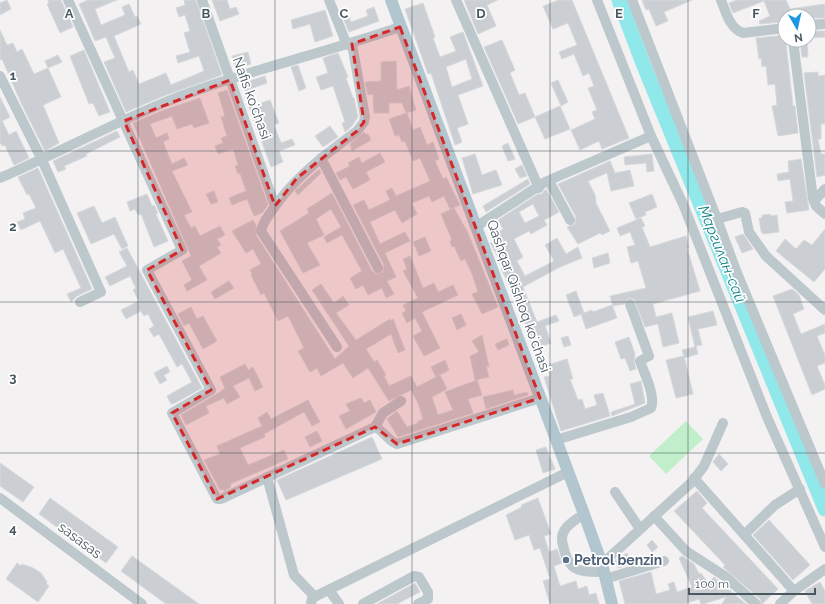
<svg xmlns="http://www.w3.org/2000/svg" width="825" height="604" font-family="Raleway,sans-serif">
<rect width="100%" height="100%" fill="#f4f1f2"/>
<polygon fill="#c2efcb" points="686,421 703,439 666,474 649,456"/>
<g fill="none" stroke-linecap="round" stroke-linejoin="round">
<polyline stroke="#90e8eb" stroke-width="15" points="619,0 644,66 825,509"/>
</g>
<g fill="#cbcfd3" stroke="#d6d9dc" fill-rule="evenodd">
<polygon points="7,0 11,9 0,15 0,3"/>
<polygon points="48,0 61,0 73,27 60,33 47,4 49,3"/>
<polygon points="88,0 117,0 95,9 101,25 125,15 122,7 129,4 135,17 137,16 141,24 114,36 129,72 133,70 139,84 166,73 171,85 204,71 199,56 178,63 176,56 190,52 184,33 190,31 185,15 179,17 176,8 185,5 184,0 196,0 222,75 161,97 126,112 104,62 115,58 111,49 106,37 95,41 79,4"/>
<polygon points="212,0 227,0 230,9 236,7 239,14 220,21"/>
<polygon points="464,0 498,0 487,5 496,26 478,34"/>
<polygon points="559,0 572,0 629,138 602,149 599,141 580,150 571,130 595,119 592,112 597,110 588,88 594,86 589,73 583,76 574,54 562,59 559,52 577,45 568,23 553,29 543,6"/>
<polygon points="642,0 692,0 664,12 668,21 656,26 649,9 646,10"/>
<polygon points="737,0 786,0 790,9 825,4 825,18 809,18 809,15 785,16 783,22 760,24 759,21 770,16 764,1 733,13 729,3"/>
<path d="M423,3L435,37L433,38L440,57L456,51L450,37L463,32L483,86L458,95L468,124L457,128L462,142L455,145L431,73L428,74L405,9ZM466,59L472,79L452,87L446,67Z"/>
<polygon points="374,7 379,21 349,32 343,18 349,16 351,22 368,16 366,10"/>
<polygon points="325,10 333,36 315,42 310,24 293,29 291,20"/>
<polygon points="0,30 7,45 13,43 17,52 22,49 34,74 48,68 61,97 43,105 59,143 45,151 22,105 2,59 0,60"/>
<polygon points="809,31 825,31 825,37 809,38"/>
<polygon points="785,35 793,106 795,106 798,133 778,136 772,106 777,105 775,84 768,85 766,66 762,67 761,58 759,59 756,38"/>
<polygon points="502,40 515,70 510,73 519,95 525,93 535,117 518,124 484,47"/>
<polygon points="800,40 807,40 808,57 802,57"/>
<polygon points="84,50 110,112 99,116 93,103 89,104 70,56"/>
<polygon points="248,52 251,64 236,69 232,56"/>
<polygon points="338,53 348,77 346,78 353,98 354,98 358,117 352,126 345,132 342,123 345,122 333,86 321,90 316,77 328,73 323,58"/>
<polygon points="58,55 62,62 48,68 45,61"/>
<polygon points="396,61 397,90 409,86 416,110 406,113 402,103 389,103 389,113 374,113 373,94 368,95 365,82 381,81 381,62"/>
<polygon points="298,65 306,88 299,91 291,67"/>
<polygon points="818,72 818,76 825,75 825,124 821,124 821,139 818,139 821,154 825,154 825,175 817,177 804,73"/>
<polygon points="265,76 267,83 245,91 242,83"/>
<polygon points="558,80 568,102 561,106 551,83"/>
<polygon points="227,90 268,205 262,213 254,216 247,199 232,205 229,198 246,191 240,173 238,174 235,166 238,165 233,149 218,154 215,146 223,143 221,138 227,136 221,117 225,116 218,93"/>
<polygon points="0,97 10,117 2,121 9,135 16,131 29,158 14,165 5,145 2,146 0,142"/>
<polygon points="200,98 209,123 194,128 192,124 177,129 172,116 150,124 156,138 167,133 169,139 163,142 172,164 184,158 188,165 172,171 192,212 184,215 191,228 195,226 200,236 220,226 225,235 217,239 221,245 217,247 221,253 199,266 207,280 187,291 184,285 192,280 182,261 191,256 133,123 164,110"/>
<polygon points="270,100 279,123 274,125 281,143 292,139 295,145 279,151 283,162 271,167 249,107"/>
<polygon points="560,106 570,129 545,139 535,117"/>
<polygon points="407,113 413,130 420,127 427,145 433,142 439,159 435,161 443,179 446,177 460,205 450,209 444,196 432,202 429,196 412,203 417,214 402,223 395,210 370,222 380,244 405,232 410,241 385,253 396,277 387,281 394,294 386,298 382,288 368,295 363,285 356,289 350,278 362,271 342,235 327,243 324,237 341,227 331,209 316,219 324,235 307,243 320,265 303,273 280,231 309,213 307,209 332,193 372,271 377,274 383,272 384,265 353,205 364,200 369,210 390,200 386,191 392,188 396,196 430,181 420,158 413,161 405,141 402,142 399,135 395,136 389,119"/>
<polygon points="330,126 338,137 323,147 315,136"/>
<polygon points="117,131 120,137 86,154 87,156 64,166 66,169 58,172 53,161"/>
<polygon points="364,132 365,134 368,134 371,140 352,151 350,144"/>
<polygon points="508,143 515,159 508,161 502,146"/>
<polygon points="380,153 385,162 366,172 370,180 353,189 346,177 340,180 336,173 350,166 348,163 359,157 362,163"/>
<polygon points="475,154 482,175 496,170 502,185 473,194 462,158"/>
<polygon points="652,154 654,171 647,172 646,163 625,165 624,157"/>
<polygon points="801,159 809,210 787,213 785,202 793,201 790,179 778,181 777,174 789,172 788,161"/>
<polygon points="610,161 615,173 630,170 634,186 611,191 607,173 588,181 595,195 596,203 610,231 602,235 600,233 578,244 567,227 575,224 576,217 558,184"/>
<polygon points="522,165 527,176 520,178 515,169"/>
<polygon points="38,168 92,289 77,296 71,302 67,294 81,288 63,249 55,253 40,221 21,230 17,222 25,219 23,213 36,208 29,194 27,195 18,177"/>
<polygon points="319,169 321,173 298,195 295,191"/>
<polygon points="528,179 530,184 486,212 483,206"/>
<path d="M546,189L559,212L544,220L547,225L531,234L529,231L514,239L523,257L517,261L525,276L554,261L545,245L557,238L566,254L578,247L582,258L558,268L523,287L537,322L556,315L559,321L545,326L551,343L534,349L524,320L526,319L501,269L504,268L490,243L499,239L496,233L503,229L498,220L538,194H542ZM533,204L539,216L525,223L519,212Z"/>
<polygon points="214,191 218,202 211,204 206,194"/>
<polygon points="147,194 152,206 154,205 158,213 156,214 168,241 154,247 141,214 138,215 135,209 130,211 127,202"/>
<polygon points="652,194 657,207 645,212 646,215 636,219 629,203"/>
<polygon points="94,206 102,223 115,217 128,246 122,249 114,234 91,244 77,213"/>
<polygon points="454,208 468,233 498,307 482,314 472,294 478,292 472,274 465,259 461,261 454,246 452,247 450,241 452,240 441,214"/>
<polygon points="770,214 770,216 777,215 779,232 763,234 761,231 759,218 762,218 762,215"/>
<polygon points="641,218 645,226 642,227 650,247 686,236 689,248 687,248 700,291 653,304 656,317 672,313 679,343 663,347 658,324 645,327 634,299 628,298 624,304 613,306 610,296 646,288 638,261 631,263 627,247 635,245 630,232 620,236 617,228"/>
<polygon points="253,220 256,225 256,235 335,359 349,346 312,290 321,284 334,303 343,296 349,305 336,313 356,340 390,319 391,321 393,319 405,350 398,353 391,334 366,349 374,362 377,360 386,375 384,376 389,386 411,376 417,387 440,375 447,389 432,397 438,415 453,410 445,392 477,380 482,395 468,399 473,413 398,437 387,419 388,418 397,411 407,427 418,423 417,422 423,419 418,403 411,390 389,401 368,368 353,378 343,363 321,376 317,368 310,372 298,351 304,348 288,316 278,321 264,293 261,295 251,275 252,274 250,270 261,264 253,249 246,253 232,231"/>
<polygon points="825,229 825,269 814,282 776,251 785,239 796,249 804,240 812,245"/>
<polygon points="743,234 753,249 742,253 735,237"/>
<polygon points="425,237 431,251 419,256 413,242"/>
<polygon points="127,248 202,388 175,403 171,404 167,396 192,382 182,364 177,367 159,334 154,337 149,329 154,326 148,314 144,316 141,311 126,319 121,310 139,301 133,290 136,288 130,276 110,286 105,277 127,266 119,252"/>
<polygon points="608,253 610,263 594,268 592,258"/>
<polygon points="410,256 423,288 434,283 438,292 453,285 458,295 422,312 440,348 424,356 413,336 422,331 415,318 407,323 402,313 406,311 403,305 418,298 403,271 407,269 403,259"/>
<polygon points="229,281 234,288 215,299 211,292"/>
<polygon points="792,289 799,295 804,309 793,314 801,334 825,324 825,333 817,336 825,355 825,363 817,366 825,385 825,389 812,395 773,296"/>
<polygon points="576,291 584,313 574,317 566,295"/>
<polygon points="612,305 617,318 586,329 581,314 592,310 593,312"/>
<polygon points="191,307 197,319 203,316 217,341 203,349 189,323 184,326 178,314"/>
<polygon points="713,311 717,325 698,329 702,345 696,346 698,354 684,358 682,350 695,347 688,317"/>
<polygon points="461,314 466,325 457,330 452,318"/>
<polygon points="482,335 489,367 486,366 489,377 475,380 470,356 479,352 472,341"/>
<polygon points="568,336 571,345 564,347 561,338"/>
<polygon points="629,337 635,354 634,361 636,369 630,371 625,358 621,359 615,342"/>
<polygon points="507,339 509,345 498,350 495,344"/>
<polygon points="684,356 693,394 676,398 666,360"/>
<polygon points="567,359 573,379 570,379 578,400 582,399 585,409 597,405 594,395 603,393 610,416 561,431 544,377 550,376 547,365"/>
<polygon points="445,360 449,370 436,377 431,367"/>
<polygon points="245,364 248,370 253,367 263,387 255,391 249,378 233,386 240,397 227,404 224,398 206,406 209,413 186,425 181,415 220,392 225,388 220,377"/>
<polygon points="167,366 170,372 164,375 167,380 160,384 154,373"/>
<polygon points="641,381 645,403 612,416 611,412 635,404 630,384"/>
<polygon points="513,390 514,395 527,392 528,395 486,409 483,397"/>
<polygon points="361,398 364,403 370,400 376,412 346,429 339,416 350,411 346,404"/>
<polygon points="308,400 320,422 312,426 304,412 264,434 265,437 240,448 248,465 284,450 288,459 230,484 231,487 224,491 223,489 220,490 204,460 220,454 217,446 262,426 258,418 267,412 271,419"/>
<polygon points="317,431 322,441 310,447 305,437"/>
<polygon points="372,437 382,459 286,500 277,480"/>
<polygon points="546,447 555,469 543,473 536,450"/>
<polygon points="719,454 728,464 721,471 713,462"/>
<polygon points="0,463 34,487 23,502 0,486"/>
<polygon points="697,491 707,503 702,508 778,589 762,604 760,599 723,567 725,565 674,511"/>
<polygon points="50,498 118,547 106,563 39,514"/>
<polygon points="538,498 551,534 544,536 549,552 557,549 562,563 554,566 560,586 576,581 578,589 587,586 589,595 596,593 599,604 550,604 543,581 550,579 540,548 534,550 529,535 515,540 506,515 522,507 521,505"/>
<polygon points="769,520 810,565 793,580 753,535"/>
<polygon points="652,540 658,547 652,552 647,545"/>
<polygon points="627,553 633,564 618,568 614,561"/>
<polygon points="132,556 199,604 166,604 121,571"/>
<polygon points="682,556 694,564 699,574 701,573 708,583 714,577 746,604 722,604 726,597 703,604 701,604 699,599 684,604 625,604 619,581 651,572 656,594 670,590 668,584 674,582 677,592 692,587 679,558"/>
<polygon points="17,563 21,566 22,564 33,568 41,573 47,582 46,584 49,586 38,602 6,579"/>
<polygon points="820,582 825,591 825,604 812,604 805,591"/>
<polygon points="415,583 420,592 397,604 377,604"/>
</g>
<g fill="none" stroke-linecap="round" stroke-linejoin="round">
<g stroke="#bdc8cd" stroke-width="10">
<polyline points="68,0 182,250 147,270 211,390 172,413 217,499 221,499 375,427 383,413 401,401"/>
<polyline points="202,0 275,206"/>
<polyline points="329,0 347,45"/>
<polyline points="456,0 539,188"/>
<polyline points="597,0 651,136 683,204 767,417 825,547"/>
<polyline points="632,0 717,219"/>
<path d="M721,0C726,12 729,28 743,33L785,28"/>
<polyline points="809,25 825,24"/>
<polyline points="793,40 813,199 816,206 825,214"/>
<polyline points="0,76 42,160 101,292 80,302"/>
<polyline points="321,158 378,268"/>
<path d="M0,178C55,154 108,126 163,103C240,72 322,54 400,27"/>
<polyline points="549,181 570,220"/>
<polyline points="814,201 825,189"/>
<polyline points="477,226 545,182 651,136"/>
<polyline points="825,310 766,256 749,232 745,213 742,212 717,219 737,273 825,484"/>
<path d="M337,347L261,231C262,224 267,218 271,212C295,176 324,156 357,131L364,122L365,117L352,44"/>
<path d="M375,427C384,431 388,441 397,444L540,398"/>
<path d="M556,440L631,417L651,408C656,396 644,373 640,361L649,356L630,304"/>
<polyline points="267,477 294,575 315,597"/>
<polyline points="694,478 794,591"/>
<polyline points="615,492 640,529"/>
<polyline points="0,498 142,604"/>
<path d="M584,514C578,518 571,522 566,528C562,533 561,539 563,545C568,572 579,572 604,572"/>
<polyline points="654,516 686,551 726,577 756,604"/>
<polyline points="745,534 775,505 800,489"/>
<polyline points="602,564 692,482 704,466 723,423"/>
<polyline points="605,579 664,561"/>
<polyline points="329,590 339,604"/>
<polyline points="311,604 312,598 568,472"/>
<polyline points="363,604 414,576 419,577 428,592 428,599 418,604"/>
<polyline points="780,604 794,591 825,569"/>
</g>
<polyline stroke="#b2c6cf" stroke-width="12" points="391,0 584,514 602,564 612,604"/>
</g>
<path fill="#d62828" fill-opacity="0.2" stroke="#d62828" stroke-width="3" stroke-dasharray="8 5" stroke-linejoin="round" d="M400,27L540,398L397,444L375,427L217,499L172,413L211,390L147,270L182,250L124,121L230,80L275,206L297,178L357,131L364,122L352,44Z"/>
<path fill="none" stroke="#49585f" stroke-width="1" stroke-opacity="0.55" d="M138,0V604M275,0V604M412,0V604M550,0V604M688,0V604M0,151H825M0,302H825M0,453H825"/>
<circle fill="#5c6f8a" stroke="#fff" stroke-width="1.5" cx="566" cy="560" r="4"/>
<g text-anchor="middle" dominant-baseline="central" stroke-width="3.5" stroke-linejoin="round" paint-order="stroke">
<g font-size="14" fill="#49585f" stroke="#fff">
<text transform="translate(252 98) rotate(70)">Nafis koʻchasi</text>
<text transform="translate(519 296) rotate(70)">Qashqar Qishloq koʻchasi</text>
<text transform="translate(80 540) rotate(37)">sasasas</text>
</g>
<g font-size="14" font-weight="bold" fill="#4e5e75" stroke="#fff" text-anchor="start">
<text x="574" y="560">Petrol benzin</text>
</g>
<g font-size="15" font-style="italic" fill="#108284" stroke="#fff">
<text transform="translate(722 254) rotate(68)">Маргилан-сай</text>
</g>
</g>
<g font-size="13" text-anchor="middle" font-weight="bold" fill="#49585f" stroke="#fff" stroke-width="3.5" stroke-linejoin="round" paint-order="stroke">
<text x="69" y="18">A</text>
<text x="206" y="18">B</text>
<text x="344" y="18">C</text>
<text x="481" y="18">D</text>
<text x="619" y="18">E</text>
<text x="756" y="18">F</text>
<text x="13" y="80">1</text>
<text x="13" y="231">2</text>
<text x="13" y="382">3</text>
<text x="13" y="533">4</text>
</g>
<g transform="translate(797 28) rotate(171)"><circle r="19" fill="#ffffff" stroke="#b6bcbf"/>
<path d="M0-3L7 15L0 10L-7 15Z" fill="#1d97e1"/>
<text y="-6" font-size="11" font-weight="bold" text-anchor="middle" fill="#49585f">N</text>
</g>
<path d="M689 588v6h126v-6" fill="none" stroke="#49585f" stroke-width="2"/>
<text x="695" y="588" font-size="12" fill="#49585f" stroke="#ffffff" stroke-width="3" paint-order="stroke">100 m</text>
</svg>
